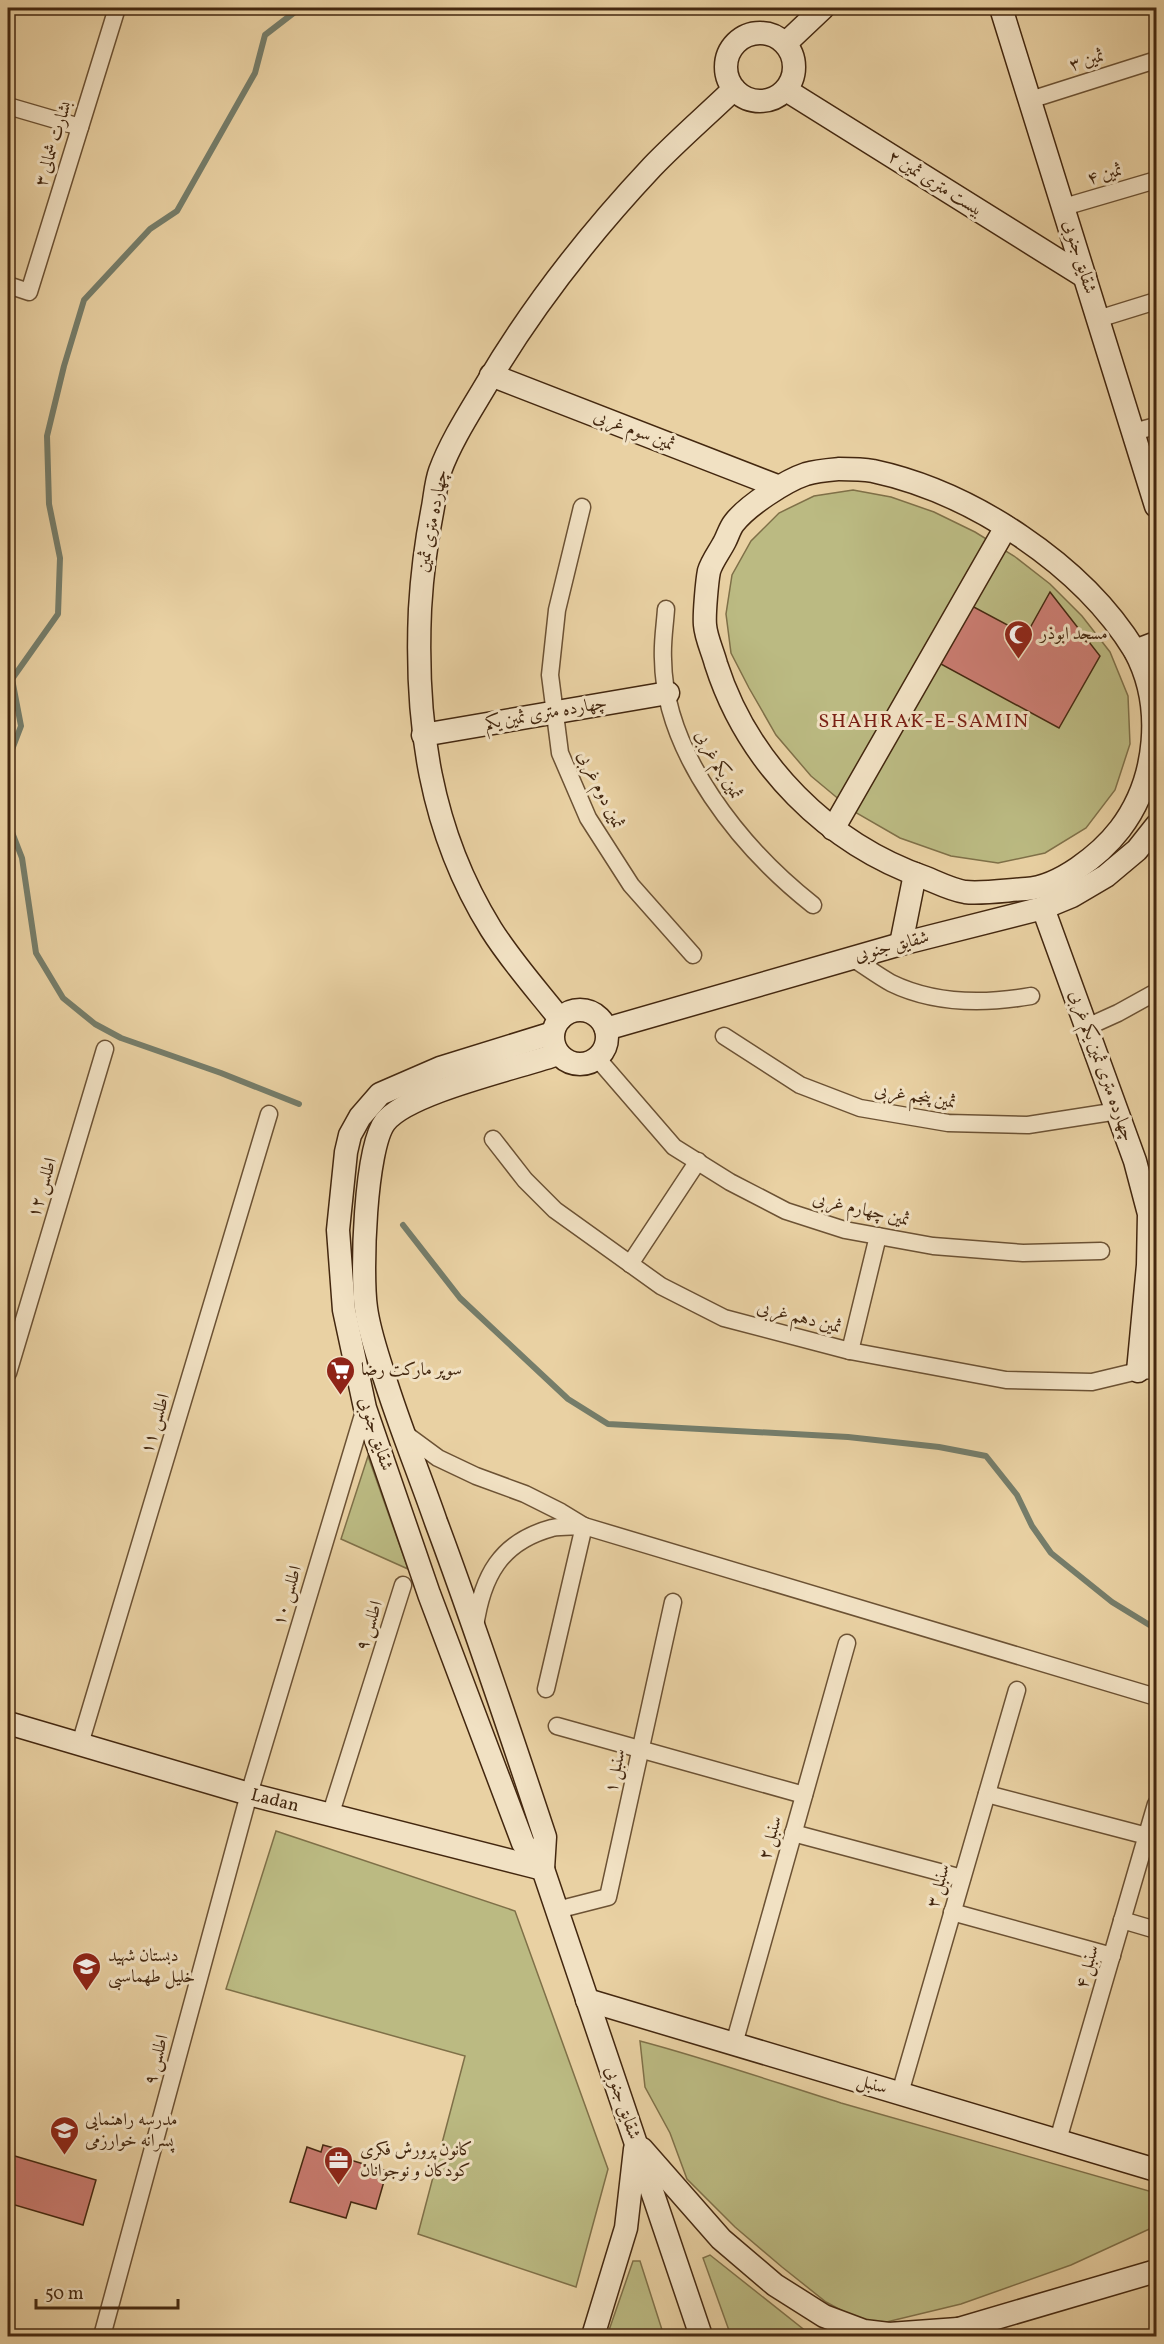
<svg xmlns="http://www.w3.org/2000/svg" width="1164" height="2344" font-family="Vollkorn,Amiri,serif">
<rect width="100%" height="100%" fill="#e9d1a3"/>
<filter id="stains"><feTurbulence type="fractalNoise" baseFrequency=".00333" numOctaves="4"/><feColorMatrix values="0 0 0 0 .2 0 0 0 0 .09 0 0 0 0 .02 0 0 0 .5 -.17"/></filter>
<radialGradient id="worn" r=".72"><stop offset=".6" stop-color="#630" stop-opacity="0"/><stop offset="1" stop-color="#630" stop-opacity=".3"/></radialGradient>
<g fill="#bbba82" stroke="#7f7048" stroke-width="1.5">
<polygon points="853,490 891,497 934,512 975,532 1014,556 1050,584 1082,616 1110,652 1128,696 1130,744 1115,790 1086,828 1045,853 998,863 951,856 900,838 853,811 811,776 776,735 749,688 731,653 726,614 732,575 751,541 779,513 814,496"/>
<polygon points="368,1456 408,1569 341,1539"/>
<polygon points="276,1831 515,1911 608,2169 576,2287 418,2234 465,2056 226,1989"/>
<path d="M640,2041C708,2059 774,2082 841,2103C946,2134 1051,2164 1156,2193V2226L1071,2265L961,2304L870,2326L826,2302L782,2267L735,2227L687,2179L670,2133L645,2087Z"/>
<polygon points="710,2255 812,2336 731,2336 703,2258"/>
<polygon points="633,2261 640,2261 664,2336 607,2336"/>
</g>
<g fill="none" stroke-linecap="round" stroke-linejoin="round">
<g stroke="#757d6a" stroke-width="6">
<polyline points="8,760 21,726 12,679 58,614 60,558 49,504 47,436 64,366 84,300 150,229 177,211 255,73 265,35 300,8"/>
<polyline points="8,822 22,858 36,953 63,998 95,1024 121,1038 221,1073 299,1104"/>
<polyline points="403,1225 460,1298 568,1399 608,1424 848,1437 939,1447 986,1456 1017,1495 1032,1526 1051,1553 1112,1602 1156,1629"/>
</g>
</g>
<g fill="#cc7d73" stroke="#43270f" stroke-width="1.5">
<polygon points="1050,592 1100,656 1059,728 939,663 972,606 1026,635"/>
<polygon points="323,2145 349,2152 347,2159 387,2171 376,2209 351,2202 346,2218 290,2202 307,2147 321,2152"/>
<polygon points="8,2154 96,2180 83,2225 8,2203"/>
</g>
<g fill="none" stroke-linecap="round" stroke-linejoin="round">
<defs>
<g id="street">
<polyline points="1030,100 1156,60"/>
<polyline points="8,106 80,127"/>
<polyline points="1064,207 1156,180"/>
<polyline points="8,285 29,292 117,8"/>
<polyline points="1098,319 1156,301"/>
<polyline points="1133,432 1156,426"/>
<polyline points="582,507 557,610 550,675 560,753 588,818 631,885 693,955"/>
<path d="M666,609C665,625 662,642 663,659C664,754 742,849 813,905"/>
<path d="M852,958C865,966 878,976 891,983C934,1004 985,1004 1031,996"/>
<polyline points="1087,1027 1118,1013 1156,992"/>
<polyline points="724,1036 800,1085 860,1108 948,1123 1028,1125 1118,1111"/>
<polyline points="597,1058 674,1147 730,1182 786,1211 845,1230 933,1246 1023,1253 1101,1251"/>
<polyline points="493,1139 525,1180 555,1210 661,1286 724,1318 850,1351 1006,1380 1092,1382 1138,1371 1156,1370"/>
<polyline points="630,1264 698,1161"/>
<polyline points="850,1351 878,1236"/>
<polyline points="8,1373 105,1049"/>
<polyline points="404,1433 438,1458 476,1476 525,1494 561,1512 584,1526 1156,1697"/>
<path d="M475,1627C482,1577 500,1542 552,1528C562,1526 574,1527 584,1526"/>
<polyline points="546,1689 584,1526"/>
<polyline points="557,1726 804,1795"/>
<polyline points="80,1744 269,1114"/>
<polyline points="987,1794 1147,1836"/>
<polyline points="330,1816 403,1585"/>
<polyline points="793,1833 962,1878"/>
<polyline points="557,1910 608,1897 673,1602"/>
<polyline points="952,1912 1112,1956"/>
<polyline points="1122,1920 1156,1930"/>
<polyline points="734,2044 847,1643"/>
<polyline points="900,2093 1017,1690"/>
<polyline points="1058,2140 1156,1804"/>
<polyline points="102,2336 249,1794 365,1408"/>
</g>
<g id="secondary">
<polyline points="1001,8 1156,506"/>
<circle cx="760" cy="67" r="34"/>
<polyline points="786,43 823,8"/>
<polyline points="786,90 1085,277"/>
<polyline points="491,375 777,486"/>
<path d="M839,469C850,469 862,469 873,471C971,492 1082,564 1135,651C1164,705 1158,779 1120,829C1100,855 1059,887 1026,889C1008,890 982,894 965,892C952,890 938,883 926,878C828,844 748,764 716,664C713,652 706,638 705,625C704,615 707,581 709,571C712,561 720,551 725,541C728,535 730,528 734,523C747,506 785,481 806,474C816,471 828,470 839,469Z"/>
<polyline points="1135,651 1156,643"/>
<polyline points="423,735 668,693"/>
<polyline points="833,829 1006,527"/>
<polyline points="1043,908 1135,1161 1149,1214 1148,1265 1138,1371"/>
<polyline points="901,944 915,874"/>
<circle cx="580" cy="1037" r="27"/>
<path d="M560,1019C537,990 511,961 491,929C430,831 415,723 420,609C422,574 426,542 433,507C435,496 436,482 440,471C451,441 470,412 486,385C532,307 590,233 652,167C678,140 707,115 734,89"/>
<polyline points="606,1029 901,944 1043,908 1072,896 1106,876 1137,850 1156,826"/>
<polyline points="553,1033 440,1068 380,1094 360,1117 350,1135 346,1152 338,1230 344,1310 365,1408 429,1594 523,1843 543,1869 701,2336"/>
<path id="s1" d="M8,1723L249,1794L543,1869"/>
<path d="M543,1869L545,1837C510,1732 475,1626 436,1522C419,1473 399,1425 384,1376C377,1353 369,1331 366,1308C361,1274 365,1148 385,1122C408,1092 518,1068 558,1054"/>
<polyline points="587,2000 1156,2170"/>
<polyline points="642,2149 721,2239 775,2285 824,2316 864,2331 889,2334 958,2329"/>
<polyline points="945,2333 1156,2271"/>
<polyline points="593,2336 626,2228 635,2149"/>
</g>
</defs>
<use href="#street" stroke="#6c5234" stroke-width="19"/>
<use href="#secondary" stroke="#43270f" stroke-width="25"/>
<use href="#street" stroke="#f1e1c3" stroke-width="16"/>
<use href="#secondary" stroke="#f1e1c3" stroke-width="22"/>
</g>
<defs>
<symbol id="mosque-pin" viewBox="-11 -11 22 30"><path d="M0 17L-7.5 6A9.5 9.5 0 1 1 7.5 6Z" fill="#8f2418" stroke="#f1e1c3"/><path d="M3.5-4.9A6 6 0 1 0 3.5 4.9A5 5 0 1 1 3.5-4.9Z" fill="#fff"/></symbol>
<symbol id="supermarket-pin" viewBox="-11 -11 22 30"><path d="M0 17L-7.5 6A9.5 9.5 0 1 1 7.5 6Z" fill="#8f2418" stroke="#f1e1c3"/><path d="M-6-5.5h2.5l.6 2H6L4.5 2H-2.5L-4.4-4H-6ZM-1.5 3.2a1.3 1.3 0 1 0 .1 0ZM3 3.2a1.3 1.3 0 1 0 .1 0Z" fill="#fff"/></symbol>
<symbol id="school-pin" viewBox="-11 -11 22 30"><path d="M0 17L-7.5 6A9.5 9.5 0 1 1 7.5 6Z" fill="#8f2418" stroke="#f1e1c3"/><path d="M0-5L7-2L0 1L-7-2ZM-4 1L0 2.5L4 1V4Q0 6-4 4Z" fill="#fff"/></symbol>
<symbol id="office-pin" viewBox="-11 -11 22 30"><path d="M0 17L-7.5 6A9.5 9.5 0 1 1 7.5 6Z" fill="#8f2418" stroke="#f1e1c3"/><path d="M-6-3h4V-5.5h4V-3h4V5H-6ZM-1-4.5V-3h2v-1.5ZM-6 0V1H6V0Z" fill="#fff"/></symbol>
</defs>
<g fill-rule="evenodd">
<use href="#mosque-pin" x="1002" y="618" width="33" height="45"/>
<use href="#supermarket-pin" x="324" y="1354" width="33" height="45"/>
<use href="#school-pin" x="70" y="1950" width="33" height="45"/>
<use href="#school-pin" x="48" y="2114" width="33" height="45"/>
<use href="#office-pin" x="322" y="2144" width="33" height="45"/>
</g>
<g text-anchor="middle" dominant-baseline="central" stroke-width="6" stroke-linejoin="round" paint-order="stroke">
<g font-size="18" fill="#43270f" stroke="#f1e1c3">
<text transform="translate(1087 61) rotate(-18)">ثمین ۳</text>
<text transform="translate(54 144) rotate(-73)">بشارت شمالی ۳</text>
<text transform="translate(1105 175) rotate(-16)">ثمین ۴</text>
<text transform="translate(935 184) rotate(32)">بیست متری ثمین ۲</text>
<text transform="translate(1079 257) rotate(73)">شقایق جنوبی</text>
<text transform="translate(634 431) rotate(21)">ثمین سوم غربی</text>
<text transform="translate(433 521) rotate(-79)">چهارده متری ثمین</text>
<text transform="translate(546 714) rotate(-10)">چهارده متری ثمین یکم</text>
<text transform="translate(718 765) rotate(60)">ثمین یکم غربی</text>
<text transform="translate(600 790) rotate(64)">ثمین دوم غربی</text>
<text transform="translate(892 947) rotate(-15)">شقایق جنوبی</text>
<text transform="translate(1101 1066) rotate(70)">چهارده متری ثمین یکم غربی</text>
<text transform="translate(915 1097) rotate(9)">ثمین پنجم غربی</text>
<text transform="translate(43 1188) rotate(-73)">اطلس ۱۲</text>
<text transform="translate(861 1210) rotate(13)">ثمین چهارم غربی</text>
<text transform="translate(799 1318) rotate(14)">ثمین دهم غربی</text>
<text transform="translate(156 1424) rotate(-73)">اطلس ۱۱</text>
<text transform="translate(375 1434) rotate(72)">شقایق جنوبی</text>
<text transform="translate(288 1596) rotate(-73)">اطلس ۱۰</text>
<text transform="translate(370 1626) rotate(-72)">اطلس ۹</text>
<text transform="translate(616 1771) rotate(-78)">سنبل ۱</text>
<text stroke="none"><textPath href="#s1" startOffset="278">Ladan</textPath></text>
<text transform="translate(771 1838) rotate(-74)">سنبل ۲</text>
<text transform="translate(939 1886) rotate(-74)">سنبل ۳</text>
<text transform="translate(1088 1967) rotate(-74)">سنبل ۴</text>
<text transform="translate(157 2060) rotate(-75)">اطلس ۹</text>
<text transform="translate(872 2085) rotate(17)">سنبل</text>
<text transform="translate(622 2103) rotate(71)">شقایق جنوبی</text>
</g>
<g font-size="18" fill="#43270f" stroke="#f1e1c3" text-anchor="start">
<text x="1040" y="634">مسجد ابوذر</text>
<text x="361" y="1370">سوپر مارکت رضا</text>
<text x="108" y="1956">دبستان شهید<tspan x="108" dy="21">خلیل طهماسبی</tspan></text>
<text x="85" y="2120">مدرسه راهنمایی<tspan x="85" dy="21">پسرانه خوارزمی</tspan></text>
<text x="360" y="2150">کانون پرورش فکری<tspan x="360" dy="21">کودکان و نوجوانان</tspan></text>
</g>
<g font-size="20" letter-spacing="1.5" fill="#7a1f14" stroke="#f1e1c3">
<text x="924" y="722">SHAHRAK-E-SAMIN</text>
</g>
</g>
<rect width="1164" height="2344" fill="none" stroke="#e9d1a3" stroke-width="30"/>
<rect x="9" y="9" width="1146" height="2326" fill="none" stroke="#43270f" stroke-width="3"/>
<rect x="15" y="15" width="1134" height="2314" fill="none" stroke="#43270f" stroke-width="1.5"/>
<path d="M36 2299v9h142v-9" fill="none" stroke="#43270f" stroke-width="3"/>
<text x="45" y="2299" font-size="18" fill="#43270f" stroke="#f1e1c3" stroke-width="4.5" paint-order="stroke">50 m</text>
<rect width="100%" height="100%" filter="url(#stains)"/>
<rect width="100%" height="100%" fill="url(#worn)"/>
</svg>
